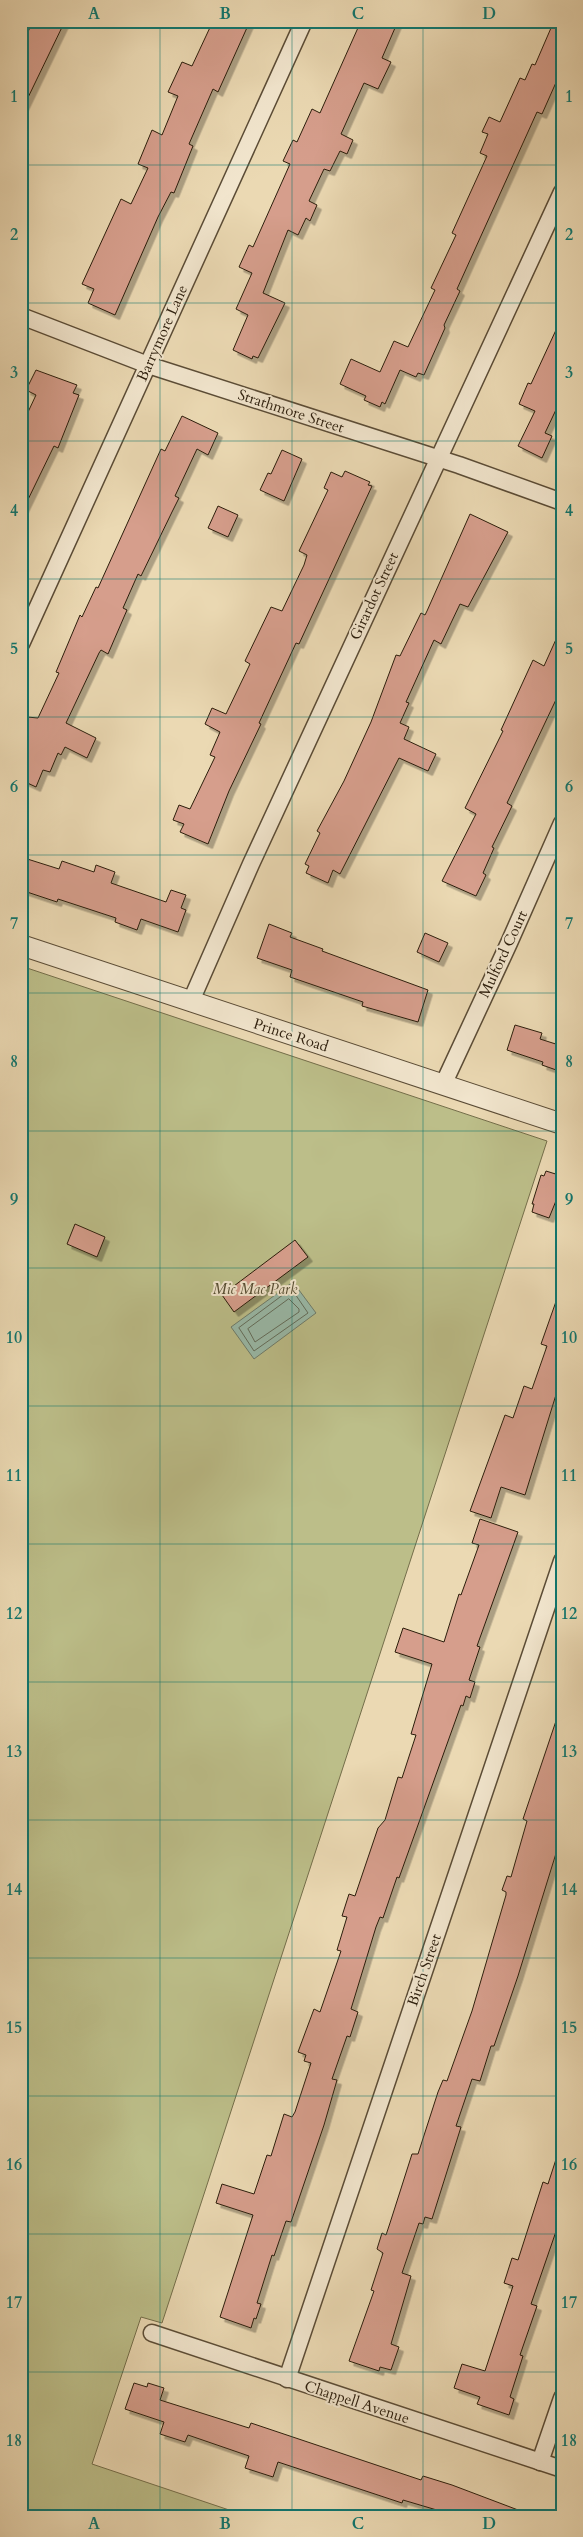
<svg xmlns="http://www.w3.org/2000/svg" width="583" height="2537" font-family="Cardo,serif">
<defs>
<filter id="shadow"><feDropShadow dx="4.5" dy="4.5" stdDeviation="0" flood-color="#0004"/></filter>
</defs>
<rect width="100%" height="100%" fill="#ebd9b3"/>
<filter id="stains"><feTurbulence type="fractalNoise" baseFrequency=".004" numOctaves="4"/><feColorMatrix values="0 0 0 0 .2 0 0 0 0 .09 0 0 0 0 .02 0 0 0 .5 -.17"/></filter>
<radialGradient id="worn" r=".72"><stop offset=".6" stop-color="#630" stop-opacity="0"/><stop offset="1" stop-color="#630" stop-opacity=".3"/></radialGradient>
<polygon fill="#bcbe89" stroke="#746e4a" points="21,966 547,1141 162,2323 141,2317 92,2464 247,2516 21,2516"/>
<polygon fill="#99baa9" stroke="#6d7b6a" points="293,1282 316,1313 254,1359 231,1327"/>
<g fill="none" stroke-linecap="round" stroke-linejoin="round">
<g stroke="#626c5a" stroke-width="1">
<polygon points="290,1290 293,1291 308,1313 254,1351 239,1328"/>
<polygon points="289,1299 299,1309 299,1312 255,1342 248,1329"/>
</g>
</g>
<g fill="#d69e8c" stroke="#2b1d0c" filter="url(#shadow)">
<polygon points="33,21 65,21 21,112 21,47"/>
<polygon points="213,21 250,21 218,92 213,89 189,144 193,146 174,193 171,192 158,217 115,315 88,303 94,289 82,284 121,199 131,204 148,168 138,164 152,130 162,135 178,96 168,92 182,62 192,66"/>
<polygon points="361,21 398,21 382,58 391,62 378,89 364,83 341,134 353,140 347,154 340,151 330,171 324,169 309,201 317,205 310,221 306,218 298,235 288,230 263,293 285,303 258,358 253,356 252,359 233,350 248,315 236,309 252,273 239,267 249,245 253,247 290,164 283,161 293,140 297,142 312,109 320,113"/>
<polygon points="554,21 562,21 562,69 542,114 537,112 457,289 460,291 444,325 445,328 424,375 418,373 416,377 400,370 385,404 382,402 380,407 364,400 366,396 340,384 351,359 380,372 394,341 408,347 435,290 431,288 456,235 452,233 487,156 480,153 488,134 482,132 489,117 500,122 520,78 525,80 532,64 535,65"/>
<polygon points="562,317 562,397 545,433 552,436 542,458 518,446 535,411 519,404 528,383 531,384"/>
<polygon points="36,370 77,385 73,393 79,395 58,448 54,446 21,514 21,427 36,395 26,390"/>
<polygon points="182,416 218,433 208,455 197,449 175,496 179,498 172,512 141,576 138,574 123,608 127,610 108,654 101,650 99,653 66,723 96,738 87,758 65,747 61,755 58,753 50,772 43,770 36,787 21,780 21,730 27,717 38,718 59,673 56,672 80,615 82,617 96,587 98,588 161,449 165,451"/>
<polygon points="282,450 302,459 284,501 260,490 268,473 271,474"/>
<polygon points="345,471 370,482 368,485 372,486 299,644 296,643 259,723 261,724 229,791 208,844 180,832 184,824 173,820 179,805 190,809 215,757 210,755 220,732 205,724 212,708 226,714 250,664 245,661 271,607 282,611 304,565 307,555 299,551 328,490 324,488 331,472 342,477"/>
<polygon points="218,506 238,515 228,537 208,528"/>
<polygon points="470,514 508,532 468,607 460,604 441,644 434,640 406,702 409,703 400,723 409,727 404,739 436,754 428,771 399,758 340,874 333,870 328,883 306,873 309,866 305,864 320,833 317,831 344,781 371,722 396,655 400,656 421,613 425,615 427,611"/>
<polygon points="562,626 562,687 507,803 512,806 492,847 494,848 483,873 486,875 476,896 442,881 476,814 465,808 503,731 501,730 533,660 544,666"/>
<polygon points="21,857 59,869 62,861 94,872 96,865 115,872 111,883 166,902 171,890 186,895 181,908 186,910 178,932 141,919 137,930 115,922 116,918 58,899 57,902 21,890"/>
<polygon points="269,924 292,933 290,937 323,949 322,951 428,990 418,1022 362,1006 363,1002 290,977 292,970 257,958"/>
<polygon points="425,933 448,943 439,962 417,952"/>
<polygon points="515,1025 542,1033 540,1039 562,1046 562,1072 542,1065 543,1062 507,1050"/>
<polygon points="546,1171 562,1176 562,1186 549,1218 532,1212 534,1204 532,1204 541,1175 544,1176"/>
<polygon points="75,1224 105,1237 97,1257 67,1244"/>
<polygon points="295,1240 308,1257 234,1312 222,1295"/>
<polygon points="559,1293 562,1293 562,1386 559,1385 525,1495 501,1487 491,1518 470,1511 505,1415 513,1418 524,1386 532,1389 547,1346 541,1344"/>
<polygon points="480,1519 518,1532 477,1646 480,1647 469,1680 475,1682 470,1698 466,1696 463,1706 461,1705 399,1878 397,1877 383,1918 380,1917 376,1927 351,2009 358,2012 350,2037 347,2036 332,2079 337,2080 324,2125 291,2222 286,2221 274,2256 272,2255 257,2303 261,2304 256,2319 254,2318 251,2328 220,2317 253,2215 216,2203 222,2184 254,2194 267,2155 271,2156 284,2114 292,2117 295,2112 311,2063 304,2061 306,2055 298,2052 314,2009 320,2012 341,1951 337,1950 347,1917 342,1916 349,1894 355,1896 378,1828 385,1820 398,1777 402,1778 416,1735 411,1734 432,1664 395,1652 403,1628 444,1642 459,1594 461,1595 479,1545 472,1543"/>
<polygon points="559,1712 562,1712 562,1834 518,1976 494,2046 491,2046 480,2081 472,2079 456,2126 461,2127 432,2219 425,2217 423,2224 419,2223 402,2273 411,2276 391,2344 399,2347 391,2370 380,2367 379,2371 349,2361 374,2291 371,2290 383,2253 377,2249 382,2233 386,2235 390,2223 412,2154 418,2154 438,2092 443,2080 447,2081 472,2011 506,1895 506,1892 502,1890 507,1876 511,1877 527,1821 523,1819"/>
<polygon points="559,2150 562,2151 562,2214 531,2304 537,2306 520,2355 523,2356 510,2397 514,2399 509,2415 477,2404 480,2397 454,2388 462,2364 485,2371 513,2286 504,2283 512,2258 518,2260 543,2182 548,2184"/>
<polygon points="134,2383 147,2387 148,2383 164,2388 160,2400 249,2428 251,2423 421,2480 423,2476 452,2485 526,2513 526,2516 457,2516 403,2500 402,2503 278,2462 273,2477 245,2468 249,2456 188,2435 185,2442 160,2434 164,2422 125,2409"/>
</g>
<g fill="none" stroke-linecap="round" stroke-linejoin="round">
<defs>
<g id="minor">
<polyline points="21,316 148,365 459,465 562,502"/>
<polyline points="21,644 304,21"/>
<polyline points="191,1001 251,864 562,192"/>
<polyline points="443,1085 509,943 562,823"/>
<polyline points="152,2333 562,2469"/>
<polyline points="287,2379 562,1561"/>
<polyline points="540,2462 562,2398"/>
</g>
<polyline id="tertiary" points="21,945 562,1124"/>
</defs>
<use href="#minor" stroke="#5b4c36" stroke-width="19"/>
<use href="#tertiary" stroke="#5b4c36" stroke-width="22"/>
<use href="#minor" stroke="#f2e6ce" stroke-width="16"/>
<use href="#tertiary" stroke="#f2e6ce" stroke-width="20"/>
</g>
<path fill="none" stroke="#0f766e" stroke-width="1" stroke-opacity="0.55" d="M160,21V2516M292,21V2516M423,21V2516M21,165H562M21,303H562M21,441H562M21,579H562M21,717H562M21,855H562M21,993H562M21,1131H562M21,1268H562M21,1406H562M21,1544H562M21,1682H562M21,1820H562M21,1958H562M21,2096H562M21,2234H562M21,2372H562"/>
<g text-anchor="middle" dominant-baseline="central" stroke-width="4" stroke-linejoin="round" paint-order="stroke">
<g font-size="15" fill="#2b1d0c" stroke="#f2e6ce">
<text transform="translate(162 333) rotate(-66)">Barrymore Lane</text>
<text transform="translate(291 411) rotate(18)">Strathmore Street</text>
<text transform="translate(374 596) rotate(-65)">Girardot Street</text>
<text transform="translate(503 954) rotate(-65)">Mulford Court</text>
<text transform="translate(291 1035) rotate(18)">Prince Road</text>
<text transform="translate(424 1970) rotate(-71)">Birch Street</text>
<text transform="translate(357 2402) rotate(18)">Chappell Avenue</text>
</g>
<g font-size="15" font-style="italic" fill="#564d32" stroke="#f2e6ce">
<text x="255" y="1289">Mic Mac Park</text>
</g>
</g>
<rect width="583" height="2537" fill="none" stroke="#ebd9b3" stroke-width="55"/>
<rect x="28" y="28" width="528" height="2482" fill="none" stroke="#0f766e" stroke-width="2"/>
<g font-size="16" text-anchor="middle" font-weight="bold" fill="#0f766e">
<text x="94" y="19">A</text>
<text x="225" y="19">B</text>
<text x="358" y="19">C</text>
<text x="489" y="19">D</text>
<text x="14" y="102">1</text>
<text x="569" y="102">1</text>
<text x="14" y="240">2</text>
<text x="569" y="240">2</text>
<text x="14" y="378">3</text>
<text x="569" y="378">3</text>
<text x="14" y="516">4</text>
<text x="569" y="516">4</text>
<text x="14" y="654">5</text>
<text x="569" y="654">5</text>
<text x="14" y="792">6</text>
<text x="569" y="792">6</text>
<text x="14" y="929">7</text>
<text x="569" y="929">7</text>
<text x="14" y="1067">8</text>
<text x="569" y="1067">8</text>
<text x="14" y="1205">9</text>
<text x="569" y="1205">9</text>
<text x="14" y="1343">10</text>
<text x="569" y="1343">10</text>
<text x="14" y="1481">11</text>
<text x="569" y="1481">11</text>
<text x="14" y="1619">12</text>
<text x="569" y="1619">12</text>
<text x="14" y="1757">13</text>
<text x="569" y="1757">13</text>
<text x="14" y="1895">14</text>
<text x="569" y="1895">14</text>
<text x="14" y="2033">15</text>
<text x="569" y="2033">15</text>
<text x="14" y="2170">16</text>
<text x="569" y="2170">16</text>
<text x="14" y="2308">17</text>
<text x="569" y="2308">17</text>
<text x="14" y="2446">18</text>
<text x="569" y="2446">18</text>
<text x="94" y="2529">A</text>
<text x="225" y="2529">B</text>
<text x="358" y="2529">C</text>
<text x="489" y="2529">D</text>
</g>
<rect width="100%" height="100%" filter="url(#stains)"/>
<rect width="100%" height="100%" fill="url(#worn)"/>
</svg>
